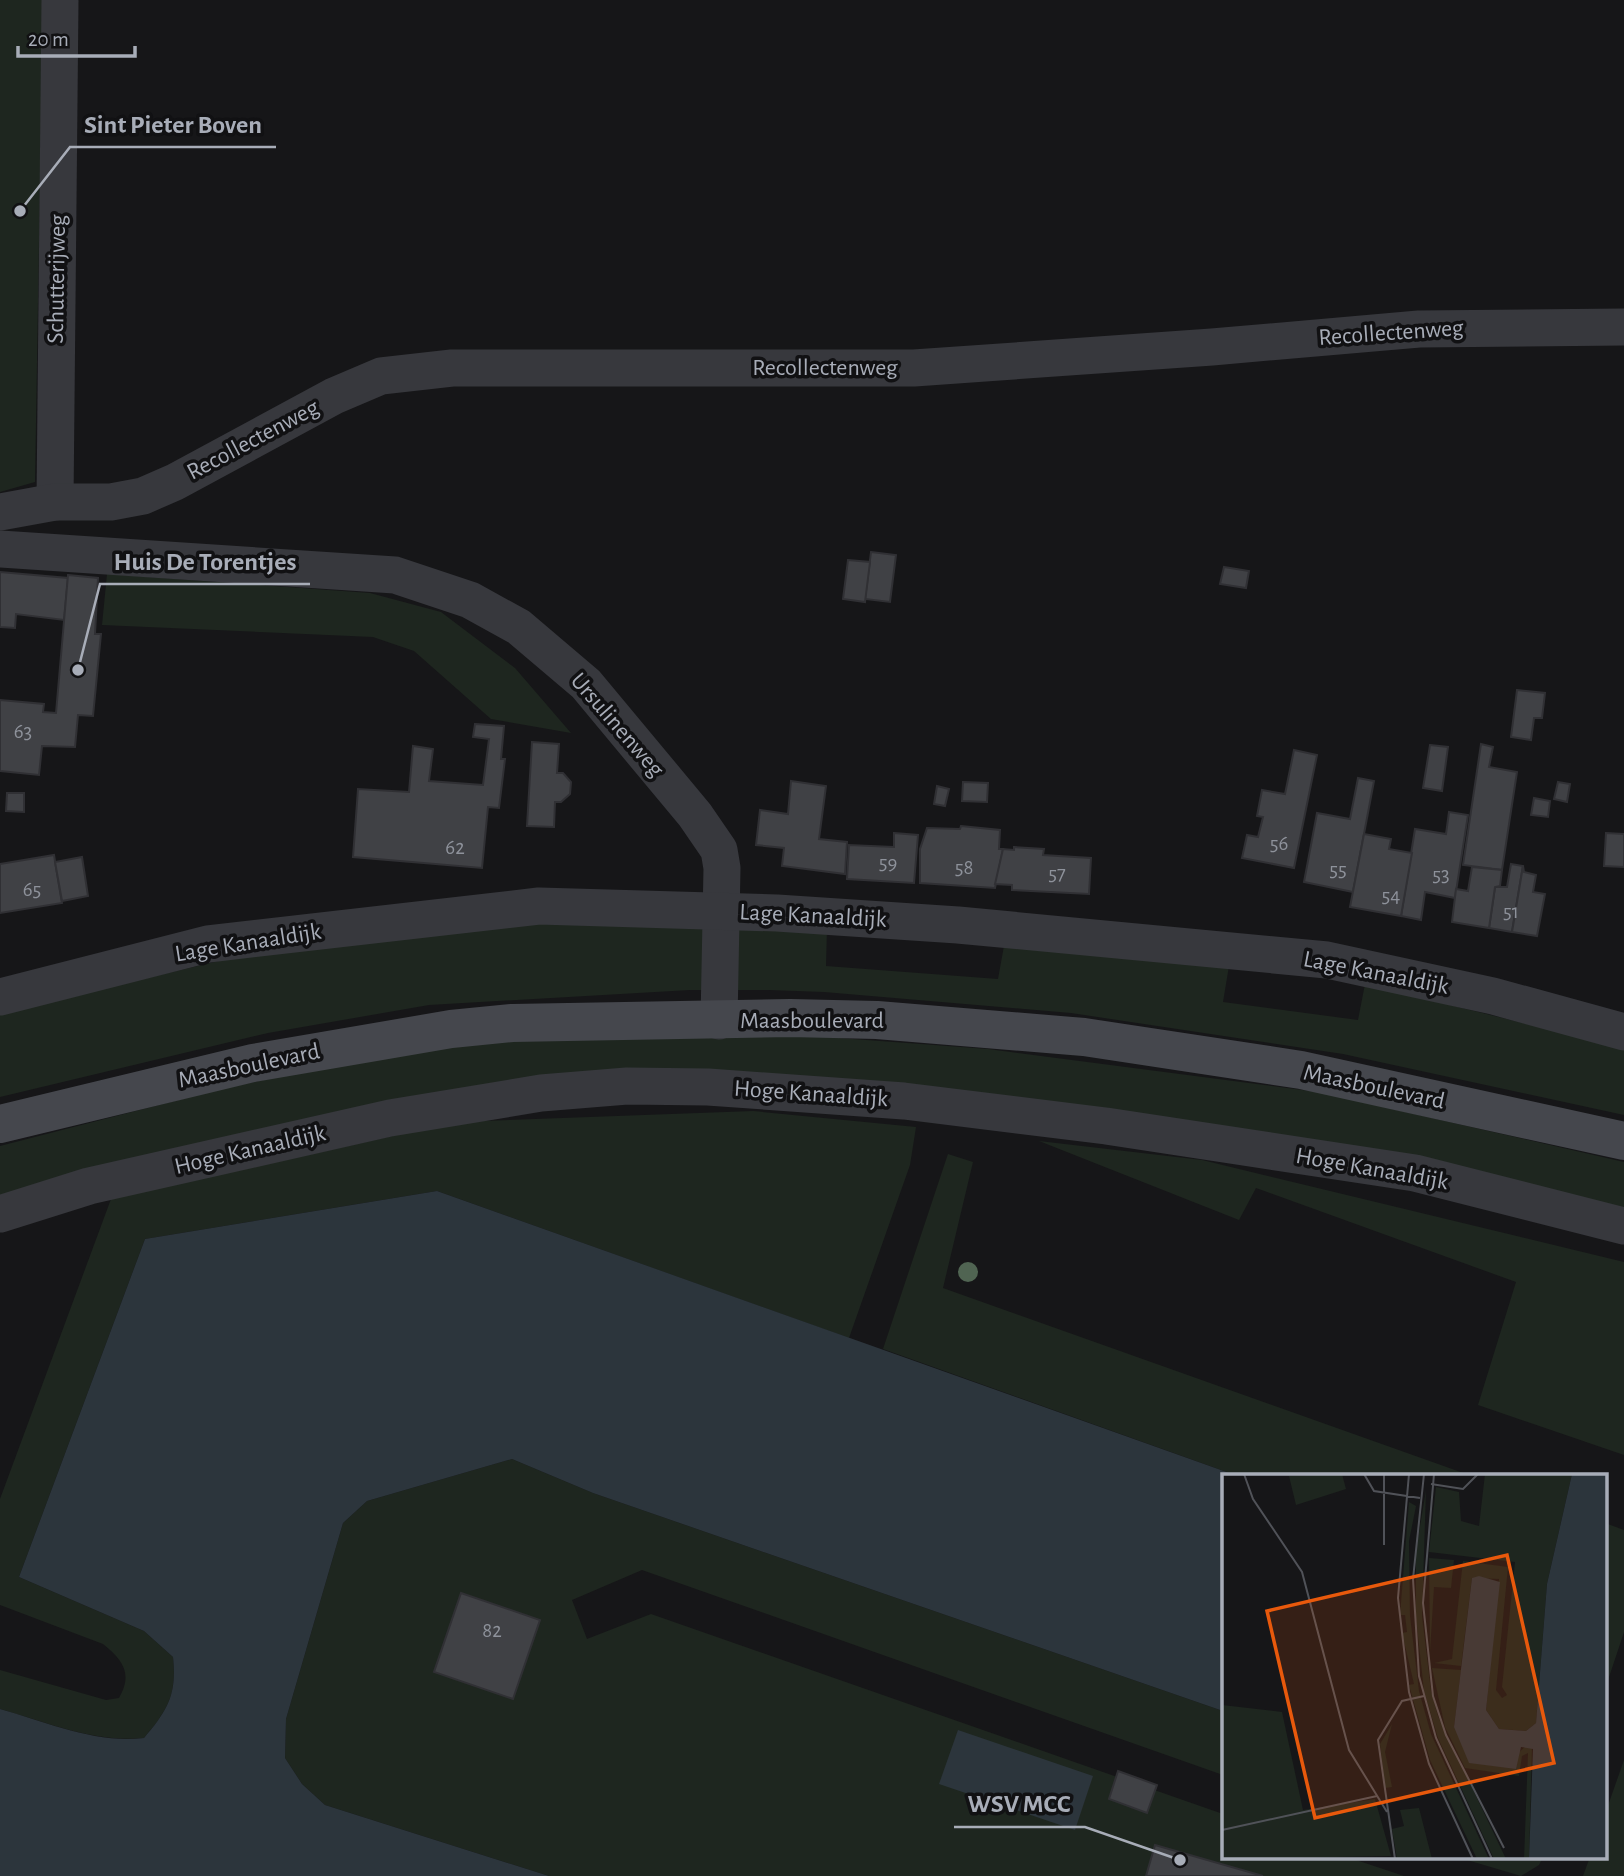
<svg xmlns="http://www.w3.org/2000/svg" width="1624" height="1876" font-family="'Alegreya Sans',sans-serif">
<rect width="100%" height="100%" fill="#161618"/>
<g fill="#1e261f">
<polygon points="0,0 43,0 35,482 0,492"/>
<polygon points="107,574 370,593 441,612 515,668 571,733 491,719 414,651 373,637 102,625"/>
<polygon points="544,916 827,928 826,966 998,979 1004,946 1229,966 1223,1002 1358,1020 1365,984 1624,1048 1624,1115 1343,1054 1071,1013 824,992 769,990 690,990 429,1005 268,1033 0,1097 0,1013 231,958"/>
<polygon points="758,1032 988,1049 1318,1092 1624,1162 1624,1208 1320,1141 551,1091 0,1200 0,1146 217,1090 384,1054 525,1040"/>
<path d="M753,1111L916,1127L910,1165L849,1338L437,1191L145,1239L19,1577L144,1631L173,1657C177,1694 168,1710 144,1738C95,1743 46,1722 0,1709V1670L106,1700L119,1698C133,1674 123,1660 103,1644L0,1605V1499L111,1199L455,1122Z"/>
<polygon points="1039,1141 1202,1160 1624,1262 1624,1455 1478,1405 1516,1282 1256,1188 1239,1220"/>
<polygon points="948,1154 973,1162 943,1288 1469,1475 1235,1475 883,1349"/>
<polygon points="512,1459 593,1493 1223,1711 1223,1775 642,1570 572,1600 587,1639 651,1614 1223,1814 1223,1857 1347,1857 1404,1876 549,1876 325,1805 302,1784 285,1758 286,1719 343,1523 367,1501"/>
<polygon points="1605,1523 1624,1530 1624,1632 1605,1689"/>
<polygon points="1624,1760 1624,1876 1583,1876 1590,1857 1605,1857 1605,1814"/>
<polygon points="1457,1857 1543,1857 1539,1865 1521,1876"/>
</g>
<g fill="#2c353c">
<path d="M437,1191L1235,1475H1223V1711L593,1493L512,1459L367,1501L343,1523L286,1719L285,1758L302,1784L325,1805L549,1876H0V1709C46,1722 96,1744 144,1738C168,1710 177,1694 173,1657L144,1631L19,1577L145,1239Z"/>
<polygon points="958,1730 1093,1776 1075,1830 939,1784"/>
</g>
<g fill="#404145" stroke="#303034" stroke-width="2">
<polygon points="871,552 896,555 890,602 865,599"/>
<polygon points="848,560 870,562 865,602 843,599"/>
<polygon points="1224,567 1249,571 1246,588 1220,584"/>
<polygon points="0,572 68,578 64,620 16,614 15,628 0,627"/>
<polygon points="68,575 98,578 95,634 101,634 93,716 78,715 75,747 42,746 39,775 0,771 0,700 44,704 43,712 56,713"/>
<polygon points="1517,690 1545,693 1542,718 1534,718 1531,740 1511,737"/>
<polygon points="475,724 504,726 501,759 505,759 499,808 488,807 482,868 353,857 358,789 409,792 413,746 433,749 429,781 483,785 489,739 473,737"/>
<polygon points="532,742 559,744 557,773 563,773 571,782 570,794 561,802 555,802 554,827 527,826"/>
<polygon points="1481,744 1493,747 1489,767 1517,772 1502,870 1463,865"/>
<polygon points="1430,745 1448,747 1442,791 1423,788"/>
<polygon points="1294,750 1317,755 1294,868 1242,858 1247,835 1258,837 1263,817 1257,816 1262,790 1285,794"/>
<polygon points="1358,778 1374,781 1353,892 1304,882 1317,813 1350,819"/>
<polygon points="791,781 826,786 819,839 847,842 845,874 782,866 784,848 756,845 760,810 788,814"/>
<polygon points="963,782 988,783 987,802 962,801"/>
<polygon points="1558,782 1570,784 1567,802 1554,799"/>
<polygon points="937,786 949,789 945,806 934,804"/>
<polygon points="7,793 24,793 24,812 6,811"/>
<polygon points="1534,798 1550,801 1548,817 1531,815"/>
<polygon points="1449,812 1468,815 1455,898 1425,892 1421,920 1401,916 1415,829 1446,834"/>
<polygon points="961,826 1000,830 999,849 1003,849 995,888 920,883 920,849 927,828 960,829"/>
<polygon points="894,833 918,835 914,883 847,879 849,845 894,847"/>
<polygon points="1606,833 1624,834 1624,867 1604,866"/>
<polygon points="1364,834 1391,839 1389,849 1412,853 1401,916 1350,907"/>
<polygon points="1014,847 1044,849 1043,855 1091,858 1089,894 1012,890 1012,885 995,884 1003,849 1014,850"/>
<polygon points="54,855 62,903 0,913 0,864"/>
<polygon points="82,857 88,896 62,901 55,862"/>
<polygon points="1511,864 1523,866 1512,932 1489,928 1495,887 1507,887"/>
<polygon points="1523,866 1524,872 1536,875 1533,892 1545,894 1537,936 1512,932"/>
<polygon points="1472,867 1502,870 1500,886 1495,887 1489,928 1452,922 1456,889 1468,891"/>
<polygon points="461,1593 540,1620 513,1699 434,1672"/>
<polygon points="1118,1771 1157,1785 1147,1813 1109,1799"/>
<polygon points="1155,1845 1263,1876 1146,1876"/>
</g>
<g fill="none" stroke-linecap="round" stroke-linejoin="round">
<g stroke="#37383d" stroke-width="37">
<polyline points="55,502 60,0"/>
<polyline points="0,512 55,502 111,502 143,496 175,482 334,396 381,376 452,368 914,368 1212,347 1419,329 1624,327"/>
<polyline points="0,549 395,575 470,600 519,627 586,684 695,815 719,850 722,868 719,1021"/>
<polyline points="0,997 208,944 539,906 777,913 958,925 1327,960 1493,996 1624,1032"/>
<polyline points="0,1214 89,1186 390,1118 541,1093 627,1086 708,1087 904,1101 1106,1126 1415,1173 1624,1226"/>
</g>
<polyline stroke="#45474d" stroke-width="38" points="0,1124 253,1063 451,1029 512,1023 790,1018 877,1020 1084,1037 1301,1070 1624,1141"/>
</g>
<circle fill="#506452" cx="968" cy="1272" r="10"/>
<g text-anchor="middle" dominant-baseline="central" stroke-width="7" stroke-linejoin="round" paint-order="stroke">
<g font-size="21" fill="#8e929b">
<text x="23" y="731">63</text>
<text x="1279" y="843">56</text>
<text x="455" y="847">62</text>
<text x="888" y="862">59</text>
<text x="964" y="867">58</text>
<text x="1338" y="869">55</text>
<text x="1057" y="873">57</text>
<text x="1441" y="874">53</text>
<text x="32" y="889">65</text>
<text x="1391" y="895">54</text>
<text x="1511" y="911">51</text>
<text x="492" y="1630">82</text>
</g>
<g font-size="24" fill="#a8adb8" stroke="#111113">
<text transform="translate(57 279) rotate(-89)">Schutterijweg</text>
<text transform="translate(1391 333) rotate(-4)">Recollectenweg</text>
<text x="825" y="368">Recollectenweg</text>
<text transform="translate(253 440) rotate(-28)">Recollectenweg</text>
<text transform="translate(617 725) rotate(49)">Ursulinenweg</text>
<text transform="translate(813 916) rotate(3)">Lage Kanaaldijk</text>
<text transform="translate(248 943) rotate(-9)">Lage Kanaaldijk</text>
<text transform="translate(1376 973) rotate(11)">Lage Kanaaldijk</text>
<text x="812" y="1021">Maasboulevard</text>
<text transform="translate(249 1066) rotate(-12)">Maasboulevard</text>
<text transform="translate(1374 1087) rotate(12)">Maasboulevard</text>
<text transform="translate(811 1094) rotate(4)">Hoge Kanaaldijk</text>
<text transform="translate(250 1150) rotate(-13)">Hoge Kanaaldijk</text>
<text transform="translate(1372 1169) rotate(10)">Hoge Kanaaldijk</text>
</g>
</g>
<g transform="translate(1222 1474)">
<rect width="385" height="385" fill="#161618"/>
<path d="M120,0L124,15L74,31L67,2ZM263,0H350L325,110L314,249L304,257L277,255L264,236L277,105L250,104L239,192L212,189L230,185L241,87L286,93L274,216L280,224L285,221L280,213L293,88L207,78L214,13L237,18L239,47L257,52ZM204,16L200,142L209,217L216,242L284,385H272L216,264L202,217L194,144V77ZM187,28L194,32L187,67L188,142L197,217L209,260L267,385H255L208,286L187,211L192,210L180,159L185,158L183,141H178ZM207,84L232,86L229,114L212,113L208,178ZM210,194L239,196L232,253L297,278L304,272L310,274L307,385H302L306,279L300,282L297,302L243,294L223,253ZM0,231L60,238L81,336L153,325L169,382L0,385ZM170,250L163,278L170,313L163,314L158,270ZM197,334L210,385H175L170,355L182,352L178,336Z" fill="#1e261f"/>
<path d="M350,0H385V385H307L311,275L299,273L294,295L247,289L232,253L250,104L257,102L278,108L264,236L277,255L304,257L314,249L325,110Z" fill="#2c353c"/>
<path fill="none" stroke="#505258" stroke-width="2" d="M22,0L31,25L80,98L127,276L165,338M142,0L152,17L198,24M162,0V71M187,0L176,124L187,218L207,290L251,385M202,0L191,105L197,202L214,264L270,385M212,0L201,129L211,222L224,261L282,374M209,10L241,15L256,0M0,356L155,322M173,385L156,266L180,227L202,222"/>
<path fill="#e8590c" fill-opacity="0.15" stroke="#e8590c" stroke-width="3.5" d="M285,81L332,289L93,344L45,137Z"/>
<rect width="385" height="385" fill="none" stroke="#a8adb8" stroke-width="3.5"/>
</g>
<path fill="none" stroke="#a8adb8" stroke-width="2.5" d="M20 211L70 147H276M78 670L100 584H310M1180 1860L1085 1827H954"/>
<g fill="#a8adb8" stroke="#111113" stroke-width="2.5">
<circle cx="20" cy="211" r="7"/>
<circle cx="78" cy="670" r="7"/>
<circle cx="1180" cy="1860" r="7"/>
</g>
<g font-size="26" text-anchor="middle" font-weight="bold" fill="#a8adb8" stroke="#111113" stroke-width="7" stroke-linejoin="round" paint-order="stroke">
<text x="173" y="133">Sint Pieter Boven</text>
<text x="205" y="570">Huis De Torentjes</text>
<text x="1019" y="1812">WSV MCC</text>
</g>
<path d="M18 46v10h117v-10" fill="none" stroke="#a8adb8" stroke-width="3.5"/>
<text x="28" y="46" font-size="21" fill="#a8adb8" stroke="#111113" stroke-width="5" paint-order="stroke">20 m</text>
</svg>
